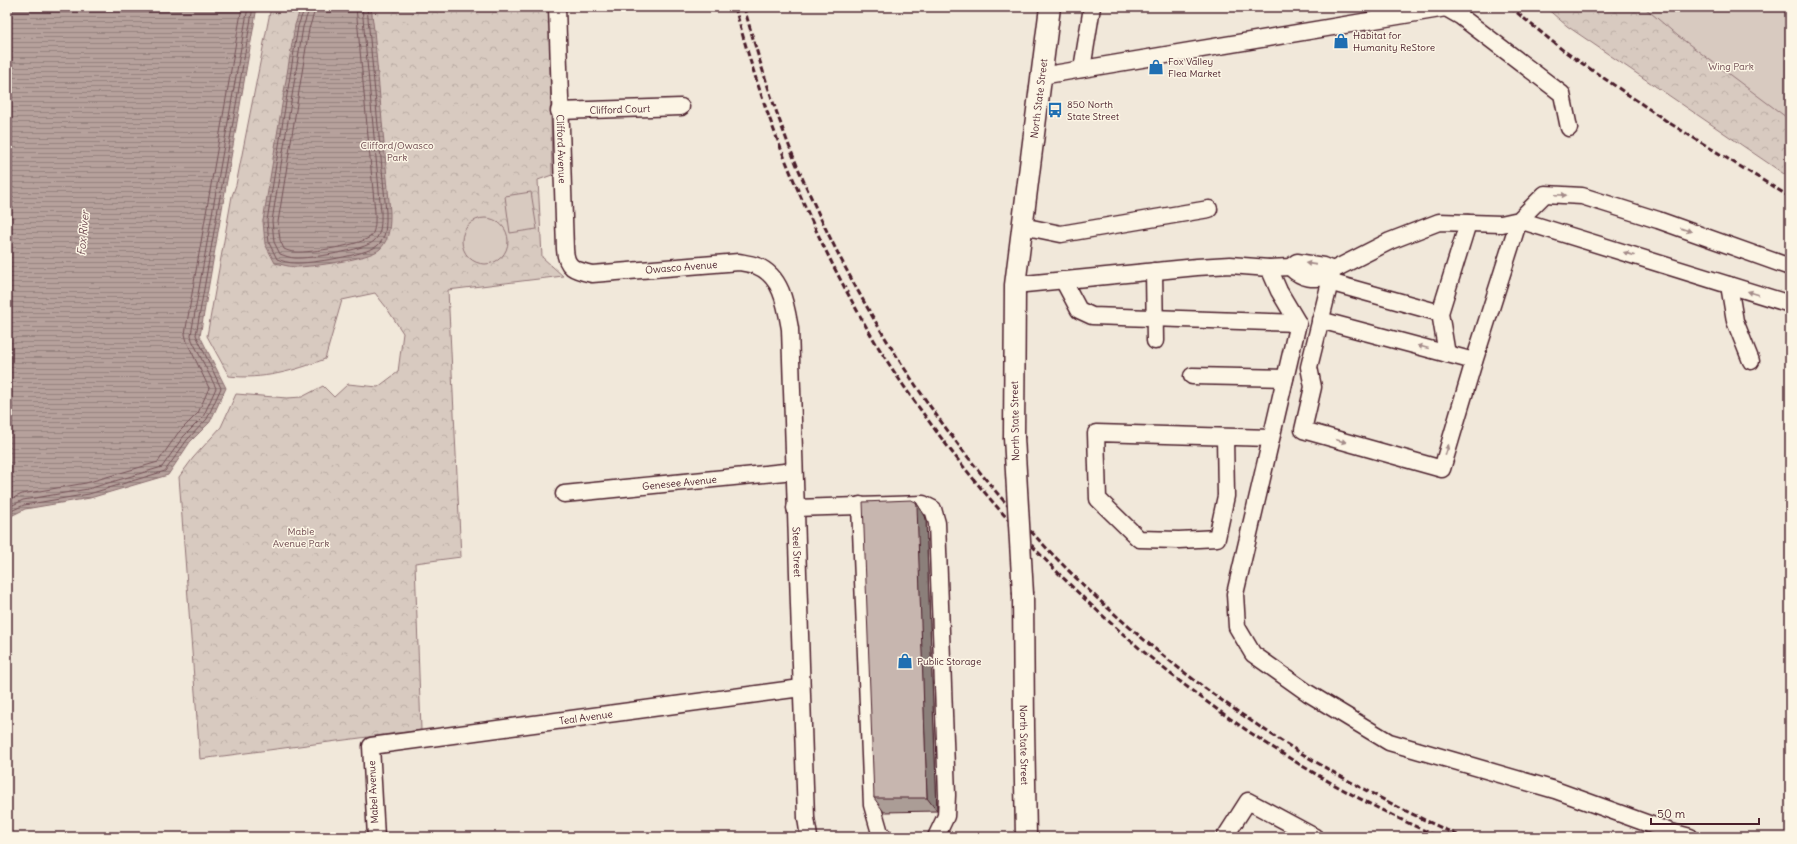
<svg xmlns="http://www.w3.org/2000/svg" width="1797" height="844" font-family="Delius,sans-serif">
<defs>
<pattern id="forest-crowns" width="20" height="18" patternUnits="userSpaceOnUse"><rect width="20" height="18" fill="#d8cac0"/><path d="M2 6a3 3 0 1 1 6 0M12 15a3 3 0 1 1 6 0" fill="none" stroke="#bbada5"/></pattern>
<pattern id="water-rules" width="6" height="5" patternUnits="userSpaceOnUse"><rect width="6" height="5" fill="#b6a19c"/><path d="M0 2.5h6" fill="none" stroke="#96837f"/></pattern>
</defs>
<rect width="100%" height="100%" fill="#f1e8da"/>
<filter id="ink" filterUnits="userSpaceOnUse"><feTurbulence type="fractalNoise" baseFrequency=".025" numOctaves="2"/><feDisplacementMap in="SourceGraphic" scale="8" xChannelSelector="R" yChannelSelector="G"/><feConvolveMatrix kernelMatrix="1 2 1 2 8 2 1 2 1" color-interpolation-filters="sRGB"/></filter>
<g filter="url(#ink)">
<g fill="url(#forest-crowns)" stroke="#917476">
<path d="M271,7H549L552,175L538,180L542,257L563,276L448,290L461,557L415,563L421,730L200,759L179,477L193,458L221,427L236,394L287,398L302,397L323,386L334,397L348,384L378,387L398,372L403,333L386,307L375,293L342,300L325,359C295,371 261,380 229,376L207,336L232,196L236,185Z"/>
<polygon points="1545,7 1790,7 1790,178 1567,26"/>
</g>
<g fill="#d8cac0" stroke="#917476">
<polygon points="1644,7 1790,7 1790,120 1678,36"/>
<polygon points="531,192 537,229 510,233 505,196"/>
<circle cx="485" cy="241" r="23"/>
</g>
<g fill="url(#water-rules)" stroke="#8b6d6f">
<polygon points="7,7 257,7 200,336 226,388 210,422 190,442 168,475 90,498 25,509 7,518"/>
<path d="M301,7H371L374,30L390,212C390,225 390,239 380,249C370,259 311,267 296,267C289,267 281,264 275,263L265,244L263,221L295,25Z"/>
</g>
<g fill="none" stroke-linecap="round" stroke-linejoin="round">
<g stroke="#755358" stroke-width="1">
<path d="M305,7L298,26L267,221L269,243L277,259C282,261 289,263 295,263C309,264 366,255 377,246C387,239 386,223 386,212L367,7"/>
<path d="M310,7L303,27L272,221L274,242L280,254C285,256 291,258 295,258C309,259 365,250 374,241C382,234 381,221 381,212L362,7"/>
<path d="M316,7L309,29L278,222L280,240L284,249C288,251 292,252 296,252C309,253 363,245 371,236C376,230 375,219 375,212L356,7"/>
<polyline points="7,501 22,494 86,483 158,462 178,433 198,413 209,388 187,342 185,334 242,7"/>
<polyline points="7,508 23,500 88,489 162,467 183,437 203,417 216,388 192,340 191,335 248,7"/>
<polyline points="7,513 24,505 89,494 165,471 187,440 207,419 221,388 196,335 253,7"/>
</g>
<defs>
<g id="minor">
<path id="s1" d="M557,7L565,249C566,268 574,270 592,274L739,262C744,263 751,264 757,266C782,276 786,306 790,329L806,818L809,837"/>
<polyline points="1446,8 1460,16 1562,94 1569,128"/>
<polyline points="1082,69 1092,7"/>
<polyline points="1041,76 1446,8 1444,7"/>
<path id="s2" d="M559,111L681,107"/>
<polyline points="1022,226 1061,234 1209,209"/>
<path d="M1290,267C1303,280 1313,279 1330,277"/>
<polyline points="1790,267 1658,220 1582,196 1545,194 1519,220 1472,368 1442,469 1303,430 1313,387 1309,367 1333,270 1390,241 1439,222 1501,224 1519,220 1790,304"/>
<polyline points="1269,268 1290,267 1297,262 1323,266 1333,270"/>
<polyline points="1154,271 1155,341"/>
<polyline points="1063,280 1079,310 1092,316 1298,323"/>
<polyline points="1329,282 1440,313"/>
<polyline points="1015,285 1197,267 1230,265 1269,268 1279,291 1298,323 1235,594 1237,627 1253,654 1308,693 1389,742 1555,790 1671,832 1690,837"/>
<polyline points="1729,285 1735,321 1751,361"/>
<polyline points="1320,320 1474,361"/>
<polyline points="1447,354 1440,313 1468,223"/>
<polyline points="1192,376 1285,378"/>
<polyline points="1225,437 1226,496 1217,538 1179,540 1139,539 1098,499 1096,433 1271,438"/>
<path id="s3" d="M564,494L794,471"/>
<polyline points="860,505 872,805 880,833 884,837"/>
<polyline points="795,508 923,504 933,509 937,523 947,795 946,816 936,837"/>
<path id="s4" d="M376,837L371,746L801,688"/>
<polyline points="1225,837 1248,801 1315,837"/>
</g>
<g id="major">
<path id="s5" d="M1014,437L1015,285L1050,7"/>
<path id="s6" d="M1023,594L1024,727L1026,837"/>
</g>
</defs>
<use href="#minor" stroke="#4a1f2b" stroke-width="19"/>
<use href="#major" stroke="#4a1f2b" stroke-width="23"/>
<use href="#minor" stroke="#fcf5e5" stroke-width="16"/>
<use href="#major" stroke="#fcf5e5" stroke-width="20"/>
<g stroke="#4a1f2b" stroke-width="3" stroke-dasharray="6 3" stroke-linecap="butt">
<path d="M735,7C765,122 811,232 871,335C894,374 921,411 948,447C1077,614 1245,752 1439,837"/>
<path d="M744,7C762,71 782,135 810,195C941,487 1170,709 1462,837"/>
<polyline points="1510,7 1564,51 1671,124 1790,197"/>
</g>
<defs>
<polyline id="major-bridge" points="1014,437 1023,594"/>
</defs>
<use href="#major-bridge" stroke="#4a1f2b" stroke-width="23" stroke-linecap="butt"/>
<use href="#major-bridge" stroke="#fcf5e5" stroke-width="20"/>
</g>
<polygon fill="#ab9d96" stroke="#4a1f2b" points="916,502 925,516 926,519 937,811 884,812 874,798"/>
<polygon fill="#8b7f7a" stroke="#4a1f2b" points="916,502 925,516 926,519 937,811 927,798"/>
<polygon fill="#c7b6af" stroke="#4a1f2b" points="911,500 916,502 917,506 927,798 874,798 863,502"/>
<defs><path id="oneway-solid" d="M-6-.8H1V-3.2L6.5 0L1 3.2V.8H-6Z"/></defs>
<g fill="#a38a88">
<use href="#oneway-solid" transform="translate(1561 195) rotate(3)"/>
<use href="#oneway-solid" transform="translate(1686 230) rotate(19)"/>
<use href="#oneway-solid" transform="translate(1629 254) rotate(-163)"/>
<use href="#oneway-solid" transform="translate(1311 264) rotate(-172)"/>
<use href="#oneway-solid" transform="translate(1753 293) rotate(-163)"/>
<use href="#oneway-solid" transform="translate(1423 347) rotate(-165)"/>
<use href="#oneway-solid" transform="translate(1341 441) rotate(15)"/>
<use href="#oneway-solid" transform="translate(1447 450) rotate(-73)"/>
</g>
</g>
<defs>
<symbol id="shop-bare" viewBox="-9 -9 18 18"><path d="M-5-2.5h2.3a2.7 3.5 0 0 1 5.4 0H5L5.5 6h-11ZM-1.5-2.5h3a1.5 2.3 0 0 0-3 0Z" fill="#1f6fb2" stroke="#fcf5e5" stroke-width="2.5" paint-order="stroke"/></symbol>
<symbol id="bus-bare" viewBox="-9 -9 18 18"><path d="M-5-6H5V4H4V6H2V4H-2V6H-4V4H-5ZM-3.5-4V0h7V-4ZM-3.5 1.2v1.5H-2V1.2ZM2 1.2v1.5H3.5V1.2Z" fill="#1f6fb2" stroke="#fcf5e5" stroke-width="2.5" paint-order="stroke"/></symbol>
</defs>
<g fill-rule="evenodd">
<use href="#shop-bare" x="1330" y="30" width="22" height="22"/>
<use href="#shop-bare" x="1145" y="56" width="22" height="22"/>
<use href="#bus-bare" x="1044" y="99" width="22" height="22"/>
<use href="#shop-bare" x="894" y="650" width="22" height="22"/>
</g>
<g text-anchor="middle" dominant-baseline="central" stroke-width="3" stroke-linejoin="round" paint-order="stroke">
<g font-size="10" fill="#4a1f2b" stroke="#fcf5e5" text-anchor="start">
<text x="1353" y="35">Habitat for<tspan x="1353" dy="12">Humanity ReStore</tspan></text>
<text x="1168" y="61">Fox Valley<tspan x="1168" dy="12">Flea Market</tspan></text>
<text x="1067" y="104">850 North<tspan x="1067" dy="12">State Street</tspan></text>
<text x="917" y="661">Public Storage</text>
</g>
<g font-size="10" fill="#6e4a50" stroke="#fcf5e5">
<text x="1731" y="66">Wing Park</text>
<text x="397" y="145">Clifford/Owasco<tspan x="397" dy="12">Park</tspan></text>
<text x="301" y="531">Mable<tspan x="301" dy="12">Avenue Park</tspan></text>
</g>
<g font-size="10" fill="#4a1f2b" stroke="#fcf5e5">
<text stroke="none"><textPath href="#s5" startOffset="340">North State Street</textPath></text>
<text stroke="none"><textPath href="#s2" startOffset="61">Clifford Court</textPath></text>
<text stroke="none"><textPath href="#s1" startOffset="142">Clifford Avenue</textPath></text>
<text stroke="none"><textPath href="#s1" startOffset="373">Owasco Avenue</textPath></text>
<text transform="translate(1015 421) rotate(-91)">North State Street</text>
<text stroke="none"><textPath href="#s3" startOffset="116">Genesee Avenue</textPath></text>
<text stroke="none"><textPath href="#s1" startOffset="747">Steel Street</textPath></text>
<text stroke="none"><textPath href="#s4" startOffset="308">Teal Avenue</textPath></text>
<text stroke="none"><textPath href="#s6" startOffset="151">North State Street</textPath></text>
<text transform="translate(373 792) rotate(-93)">Mabel Avenue</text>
</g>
<g font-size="11" font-style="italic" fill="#704c53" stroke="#fcf5e5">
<text transform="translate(83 233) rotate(-85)">Fox River</text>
</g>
</g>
<rect width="1797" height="844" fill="none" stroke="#fcf5e5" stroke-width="24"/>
<rect x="12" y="12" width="1773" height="820" fill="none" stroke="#4a1f2b" stroke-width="1.5" filter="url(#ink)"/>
<path d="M1651 818v6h108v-6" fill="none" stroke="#4a1f2b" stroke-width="2"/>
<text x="1657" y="818" font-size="12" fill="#4a1f2b" stroke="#fcf5e5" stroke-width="3" paint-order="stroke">50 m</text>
</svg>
